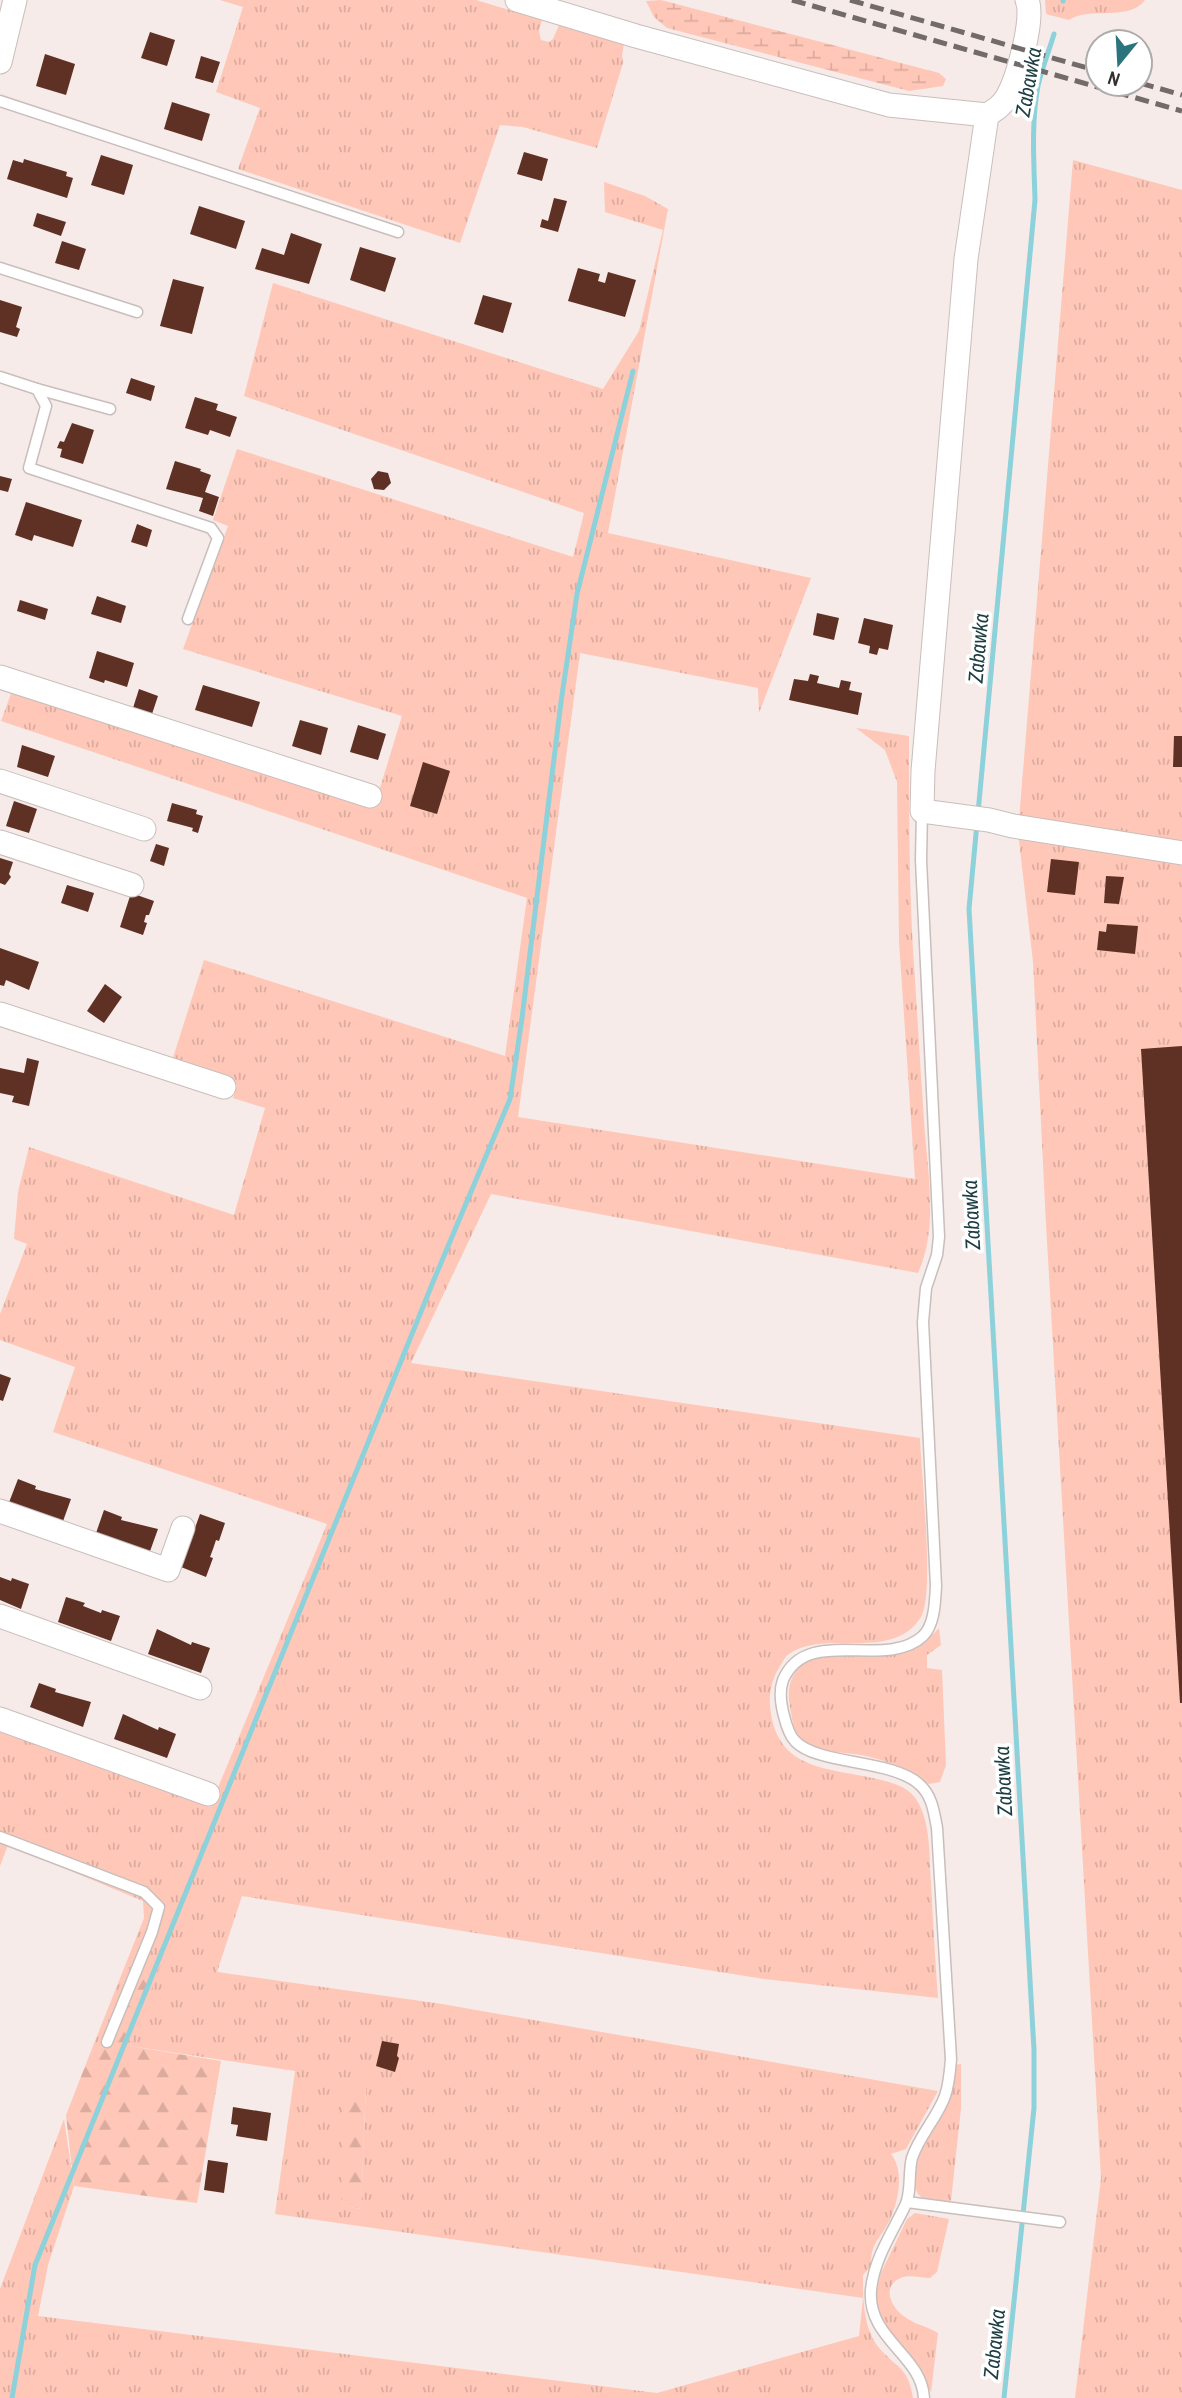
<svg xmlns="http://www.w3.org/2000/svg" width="1182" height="2398" font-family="'Archivo Narrow',sans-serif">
<defs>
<pattern id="grass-tufts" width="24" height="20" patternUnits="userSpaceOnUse" patternTransform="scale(1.75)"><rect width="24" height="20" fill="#ffc7b8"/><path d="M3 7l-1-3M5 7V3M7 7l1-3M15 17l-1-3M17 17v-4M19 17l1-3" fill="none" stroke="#dbab9e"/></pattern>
<pattern id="forest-firs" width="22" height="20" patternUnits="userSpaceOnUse" patternTransform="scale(1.75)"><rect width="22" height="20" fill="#ffc7b8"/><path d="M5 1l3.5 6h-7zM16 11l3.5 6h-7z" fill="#dbab9e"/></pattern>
<pattern id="wetland-marsh" width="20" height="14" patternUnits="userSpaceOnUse" patternTransform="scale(1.75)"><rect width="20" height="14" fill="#ffc7b8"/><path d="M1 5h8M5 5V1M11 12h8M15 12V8" fill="none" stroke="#dbab9e"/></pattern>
</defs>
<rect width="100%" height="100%" fill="#f6ebe8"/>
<g fill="url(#grass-tufts)" fill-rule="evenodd">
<polygon points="220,0 476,0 542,20 539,31 541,40 549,42 553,39 559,25 624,44 622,55 623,63 597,148 523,127 500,125 460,243 238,169 260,108 216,92 243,7"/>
<path d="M1045,0H1145C1129,22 1090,6 1069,20L1046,14Z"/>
<polygon points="1073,160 1182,190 1182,2398 1075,2398 1101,2178 1046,1224 1033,962 1018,832"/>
<path d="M604,182L645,196L668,209L608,533L811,578L759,713L758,688L580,653L518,1117L915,1179L899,941L897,782L885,750L856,728L909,736C909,807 909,879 913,950C917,1007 920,1064 924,1120C927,1170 939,1227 918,1273L491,1194L411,1363L920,1438C921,1470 935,1595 921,1617C892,1663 826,1628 789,1654C785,1656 782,1663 780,1666C772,1679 769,1692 770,1706C776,1773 830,1767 881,1780C897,1784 911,1788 919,1804C931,1827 929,1857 931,1882C933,1921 935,1960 938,1998L764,1979L242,1896L217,1972L442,2004L938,2091L906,2149L891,2154C904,2170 899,2199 891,2217C883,2237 870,2241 871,2266L863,2275C863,2300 863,2329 880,2349C899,2370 908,2367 913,2398H0V2289L64,2119L74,2186L48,2265L38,2316L657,2393L859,2336L863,2298L275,2214L295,2071L130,2046L160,1964L147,1952L113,2042L91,2051L144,1918L143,1901L8,1845L0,1866V1731L210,1807L327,1524L53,1432L75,1367L0,1340V1314L27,1244L14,1239L18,1192L29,1147L234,1215L265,1108L233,1098L237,1085L171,1064L204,960L505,1056L527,898L1,721L13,688L376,801L402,716L183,649L228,526L213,520L237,449L573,557L584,513L244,396L273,283L603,389L639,331L663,230L605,212ZM366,2084L361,2209H360L341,2205Z"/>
<path d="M939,1628L941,1645L927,1655V1668L942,1670L946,1765L940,1782L929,1784C911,1769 889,1762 866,1756C846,1751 815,1755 800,1738C793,1730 792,1717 790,1707C787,1693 789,1678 799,1668C823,1644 883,1664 914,1649C924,1644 931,1636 939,1628Z"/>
<path d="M961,2064V2108L951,2201C941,2200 926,2203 919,2195C903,2175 945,2088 954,2065Z"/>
<path d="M915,2213L949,2219L937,2272L930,2278C922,2278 910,2275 903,2277C878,2286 893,2311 908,2319C917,2325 929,2327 938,2333L931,2392L916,2362L897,2342L882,2320L875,2296L881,2273L907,2219Z"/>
</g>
<g fill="url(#forest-firs)">
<polygon points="147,1951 161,1964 130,2046 221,2061 197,2203 74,2186 66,2115 91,2051 113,2042"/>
<polygon points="344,2079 366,2083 361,2209 341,2205"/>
</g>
<polygon fill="url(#wetland-marsh)" points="661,0 939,73 946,79 943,86 909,91 667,28 654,17 646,1"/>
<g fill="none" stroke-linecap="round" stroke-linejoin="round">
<g stroke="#8dd1db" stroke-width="5">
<polyline points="1063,1 1063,0"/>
<path d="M978,813L1035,200C1034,163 1031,123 1038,86C1042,68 1049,51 1054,34"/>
<polyline points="977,823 969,909 1034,2050 1034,2108 1004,2398"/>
<polyline points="12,2398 35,2265 433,1282 510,1099 522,1018 561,702 577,594 633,371"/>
</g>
</g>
<g fill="#5f3125">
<polygon points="150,32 175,40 167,66 141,58"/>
<polygon points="45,54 75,64 66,95 36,86"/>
<polygon points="201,56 220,62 213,83 195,78"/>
<polygon points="172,102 210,114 202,141 164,129"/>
<polygon points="524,152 548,159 542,181 517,174"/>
<polygon points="101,155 133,165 124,195 91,185"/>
<polygon points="24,159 67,172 66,176 73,178 67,198 7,179 13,160 23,163"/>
<polygon points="554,198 567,201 558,232 540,227 542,219 548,221"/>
<polygon points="199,206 245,221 236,249 190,234"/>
<polygon points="37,213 66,222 61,236 33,226"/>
<polygon points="291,233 322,244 309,284 255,269 262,248 284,255"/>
<polygon points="62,241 86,249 79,270 55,263"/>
<polygon points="360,247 396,258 385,292 350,280"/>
<polygon points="578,268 600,274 598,281 605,283 608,272 636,280 625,317 568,301"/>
<polygon points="173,279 204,287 192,334 160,326"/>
<polygon points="483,295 512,303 503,333 474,324"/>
<polygon points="0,300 22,307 16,327 20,329 17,337 0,332"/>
<polygon points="131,378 155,386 151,401 126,393"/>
<polygon points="195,397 218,404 216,410 237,417 230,437 210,430 208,435 185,428"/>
<polygon points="72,423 94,430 83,464 60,457 62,449 57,448 60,441 64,442"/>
<polygon points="175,461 201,469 200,471 211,475 205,492 219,497 213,516 199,511 203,498 166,489"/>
<polygon points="378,471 388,473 391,483 384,490 374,489 371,479"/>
<polygon points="0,476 12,479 8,492 0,490"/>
<polygon points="26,502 82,520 73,547 34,535 32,541 15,535"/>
<polygon points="137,524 152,530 147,547 131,542"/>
<polygon points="97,596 126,606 121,623 91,614"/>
<polygon points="20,600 48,609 45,620 17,611"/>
<polygon points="817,613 839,618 834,640 813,635"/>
<polygon points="864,618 893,625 888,650 879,648 877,655 869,653 870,646 858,643"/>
<polygon points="97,651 134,663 127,687 105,680 104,683 89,678"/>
<polygon points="810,674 819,676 817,683 839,688 841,680 851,682 849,690 862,693 858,715 789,700 794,679 808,681"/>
<polygon points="203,685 260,702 252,727 195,710"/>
<polygon points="139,689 158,696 152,714 133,708"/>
<polygon points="300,720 328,728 321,755 292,746"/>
<polygon points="358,725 386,734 378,760 350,752"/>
<polygon points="1174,736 1182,736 1182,767 1173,767"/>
<polygon points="22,745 55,756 48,777 17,767"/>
<polygon points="423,762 450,771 437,814 410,806"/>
<polygon points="14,801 37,809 29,833 6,826"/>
<polygon points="172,803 197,810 196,814 203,816 198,833 192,831 193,828 167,821"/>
<polygon points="156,844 169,848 164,866 150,861"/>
<polygon points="0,858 13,862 9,874 11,877 5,885 0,883"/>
<polygon points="1051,859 1079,862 1075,895 1047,892"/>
<polygon points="1106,876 1124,877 1119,904 1104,903"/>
<polygon points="67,885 94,893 88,912 61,903"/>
<polygon points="131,893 154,901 149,915 146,915 144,922 147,923 143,935 120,927"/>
<polygon points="1107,924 1138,926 1135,954 1097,950 1099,931 1106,932"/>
<polygon points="0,948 39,962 29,990 6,980 4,986 0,985"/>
<polygon points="105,984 122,997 104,1023 87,1011"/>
<polygon points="1182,1046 1182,1703 1180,1703 1141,1049"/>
<polygon points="27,1058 39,1061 29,1106 12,1102 14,1096 0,1093 0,1068 24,1073"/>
<polygon points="0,1374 11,1378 3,1401 0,1400"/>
<polygon points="18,1479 36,1486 35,1489 71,1499 62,1524 8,1505"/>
<polygon points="104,1510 122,1517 121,1520 158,1529 149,1554 95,1536"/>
<polygon points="200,1514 225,1523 219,1541 216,1540 213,1549 210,1557 213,1558 206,1577 181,1567"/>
<polygon points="0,1577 11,1581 12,1578 29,1584 21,1609 0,1600"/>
<polygon points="66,1597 85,1603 83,1606 101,1613 102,1610 120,1616 111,1641 58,1622"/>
<polygon points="157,1629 191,1645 192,1642 210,1648 201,1673 148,1654"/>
<polygon points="39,1683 56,1689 55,1692 91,1702 83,1727 30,1707"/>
<polygon points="123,1714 158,1730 159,1727 176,1734 167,1758 114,1739"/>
<polygon points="382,2041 399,2044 397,2056 399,2058 395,2072 376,2066"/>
<polygon points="233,2107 271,2113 267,2141 236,2136 238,2125 231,2124"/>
<polygon points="208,2160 228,2163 224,2193 204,2190"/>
</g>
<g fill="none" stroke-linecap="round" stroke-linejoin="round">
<defs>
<g id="service">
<polyline points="0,101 398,232"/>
<polyline points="0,268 137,312"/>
<polyline points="0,377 37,389 46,406 29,468 211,528 218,538 188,619"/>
<polyline points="37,389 110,409"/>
<path d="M922,811L921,860L939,1237L937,1255L926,1288L923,1322L936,1586C935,1601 935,1624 923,1636C885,1671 807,1624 783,1680C779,1691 781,1705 784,1716C786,1724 789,1735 795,1741C817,1765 891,1759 919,1784C932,1795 934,1812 937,1828L951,2059C950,2071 949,2085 945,2096C937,2118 919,2136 912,2158C908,2173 912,2192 905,2206C892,2233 874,2259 871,2290C867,2339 922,2355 924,2398"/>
<polyline points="0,1837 144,1892 159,1907 152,1932 107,2042"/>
<polyline points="907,2202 1060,2222"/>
</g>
<g id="minor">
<path d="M517,0L636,36L889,105L987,115C995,110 1002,106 1007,97C1017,80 1035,18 1027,0"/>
<polyline points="0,62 15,0"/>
<polyline points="987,115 966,259 923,771 922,811 989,820 1013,826 1182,853"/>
<polyline points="0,677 370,796"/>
<polyline points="0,781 144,829"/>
<polyline points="0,842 132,885"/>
<polyline points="0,1014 224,1087"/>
<polyline points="0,1511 168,1570 183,1528"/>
<polyline points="0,1616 200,1688"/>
<polyline points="0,1719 208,1794"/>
</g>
</defs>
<use href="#service" stroke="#c8bebb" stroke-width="13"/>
<use href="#minor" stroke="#c8bebb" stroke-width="25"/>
<use href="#service" stroke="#fff" stroke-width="10"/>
<use href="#minor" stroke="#fff" stroke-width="23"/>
<g stroke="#726b6a" stroke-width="5" stroke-dasharray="14 7" stroke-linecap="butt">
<polyline points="792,0 1182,111"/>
<polyline points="850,0 1098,71"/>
<polyline points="1140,83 1182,95"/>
</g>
</g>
<g text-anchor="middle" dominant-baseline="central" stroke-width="7" stroke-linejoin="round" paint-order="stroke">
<g font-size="21" font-style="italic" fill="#1c3d42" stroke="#fff">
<text transform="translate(1028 82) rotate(-80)">Zabawka</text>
<text transform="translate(978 648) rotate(-85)">Zabawka</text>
<text transform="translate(971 1215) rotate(-93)">Zabawka</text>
<text transform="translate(1003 1781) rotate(-93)">Zabawka</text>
<text transform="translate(994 2344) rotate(-84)">Zabawka</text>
</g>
</g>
<g transform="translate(1119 63) rotate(198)"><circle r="33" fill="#ffffff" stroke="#adacab" stroke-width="2"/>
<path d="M0-5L12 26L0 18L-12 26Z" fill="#2c747d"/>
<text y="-10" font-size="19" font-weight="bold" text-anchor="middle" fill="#332f2e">N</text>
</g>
</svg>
